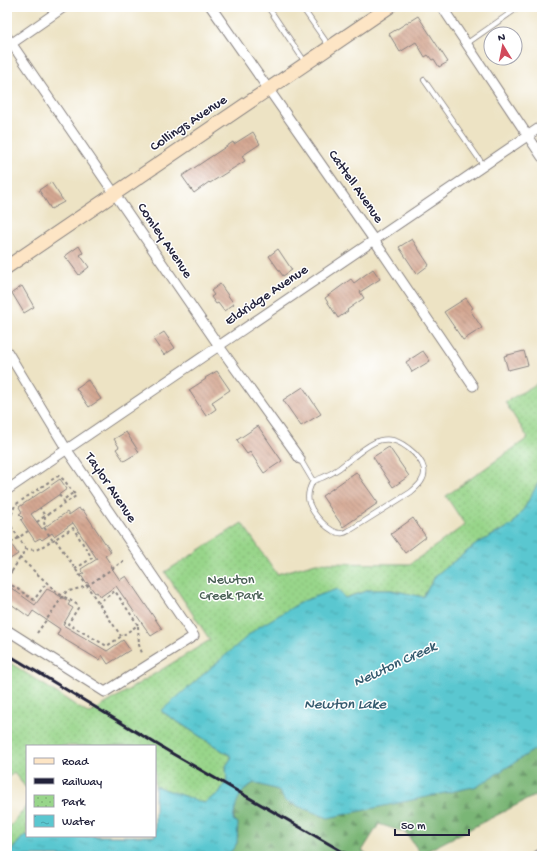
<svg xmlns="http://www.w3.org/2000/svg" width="549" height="863" font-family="'Gochi Hand',sans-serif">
<defs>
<pattern id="forest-firs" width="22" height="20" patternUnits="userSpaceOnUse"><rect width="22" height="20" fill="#7ab676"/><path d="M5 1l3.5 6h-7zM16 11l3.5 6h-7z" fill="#649462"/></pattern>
<pattern id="park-dots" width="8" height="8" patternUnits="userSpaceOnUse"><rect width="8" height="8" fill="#98d58a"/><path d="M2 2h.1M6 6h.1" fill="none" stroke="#83b778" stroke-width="1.8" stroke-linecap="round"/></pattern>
<pattern id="water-ripples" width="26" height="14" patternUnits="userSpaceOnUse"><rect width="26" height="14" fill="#5ac7d0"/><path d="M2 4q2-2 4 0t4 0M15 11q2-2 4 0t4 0" fill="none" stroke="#4aa1aa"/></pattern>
<pattern id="building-back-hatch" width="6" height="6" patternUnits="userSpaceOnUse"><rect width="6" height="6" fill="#d4a792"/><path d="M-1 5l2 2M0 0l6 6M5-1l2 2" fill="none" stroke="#ac8878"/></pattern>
</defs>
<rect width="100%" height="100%" fill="#fff"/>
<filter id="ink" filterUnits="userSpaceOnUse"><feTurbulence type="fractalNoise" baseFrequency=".025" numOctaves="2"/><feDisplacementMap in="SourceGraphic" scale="8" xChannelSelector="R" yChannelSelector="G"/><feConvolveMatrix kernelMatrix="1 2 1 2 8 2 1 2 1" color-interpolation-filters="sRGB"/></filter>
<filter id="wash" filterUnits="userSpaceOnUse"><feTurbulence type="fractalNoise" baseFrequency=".012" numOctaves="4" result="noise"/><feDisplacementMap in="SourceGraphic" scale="16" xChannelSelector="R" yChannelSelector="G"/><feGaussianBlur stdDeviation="0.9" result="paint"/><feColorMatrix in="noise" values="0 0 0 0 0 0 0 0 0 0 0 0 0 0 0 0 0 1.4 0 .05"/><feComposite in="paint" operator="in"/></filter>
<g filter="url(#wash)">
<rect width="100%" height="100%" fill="#ede3c4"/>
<path fill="url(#forest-firs)" stroke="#4e6c58" d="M542,742V792L421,854L406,833L379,824L362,851L371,856H274L270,854L268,856H228L237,843C233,819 229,797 254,783L278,790L537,748Z"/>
<g fill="url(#park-dots)" stroke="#5d7c62">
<polygon points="542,381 542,476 525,507 512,525 478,543 436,575 423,597 392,590 369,590 344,598 162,712 232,757 226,766 227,780 219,793 204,803 155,786 155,746 27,746 27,789 14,773 7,778 7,661 89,714 210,640 165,572 242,523 277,574 316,563 410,564 465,525 446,496 528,438 505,402"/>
<polygon points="27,805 27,834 7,855 7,831"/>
</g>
<path fill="url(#water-ripples)" stroke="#3e7486" d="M542,476V742L537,748L478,786L328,818L285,801L278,790L254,783C238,792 236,803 233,820L238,823L237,843L228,856H7L22,838L27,834V836H155V786L204,803L219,793L227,780L226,766L232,757L161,711L257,628L303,601L337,589L345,598L369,590H392L423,597L436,575L478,543L512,525L525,507Z"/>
<g id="blocks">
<g fill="url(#building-back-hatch)">
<polygon points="418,16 448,62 439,67 434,59 432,60 428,55 425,57 416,42 400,52 389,34"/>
<polygon points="253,132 260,144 242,156 245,161 210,183 209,182 194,193 182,176 233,142 234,144"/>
<polygon points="51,182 64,202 51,209 39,190"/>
<polygon points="412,239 429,265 417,274 399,247"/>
<polygon points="79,246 83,253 80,255 89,267 79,275 65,256"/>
<polygon points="278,249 292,270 283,276 269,256"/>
<polygon points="373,269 380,279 360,292 364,298 347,310 348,311 338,318 325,298 351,279 354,283"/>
<polygon points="220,284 234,304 224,311 218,303 216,304 211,297 214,295 211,291"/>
<polygon points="22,286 34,307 24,313 12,293"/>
<polygon points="466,298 473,308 470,310 482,328 463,340 444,312"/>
<polygon points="164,332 175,348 164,355 153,339"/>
<polygon points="423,351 430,361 412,372 406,362"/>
<polygon points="524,351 528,365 508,370 504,356"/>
<polygon points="217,371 230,390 212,402 216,409 206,416 189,390 206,379 205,378"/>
<polygon points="88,380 101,399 89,407 76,388"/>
<polygon points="303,387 321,414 301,426 283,400"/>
<polygon points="258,426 282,461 264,473 250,452 247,454 237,440"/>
<polygon points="126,432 139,452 124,461 116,449 119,447 114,439"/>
<polygon points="389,447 409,476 393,487 373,457"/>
<polygon points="356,472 378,503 343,527 322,496"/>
<polygon points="60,479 67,489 31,514 42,529 67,512 69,515 79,508 81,511 83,510 111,552 105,556 112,566 111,567 120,580 126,576 162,629 151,636 116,586 100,597 97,592 95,593 87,582 86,583 81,575 84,574 81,569 97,559 73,523 54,536 52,533 42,540 40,538 35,541 21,520 23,518 19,514 22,512 19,507"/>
<polygon points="413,518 426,537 405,553 391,534"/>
<polygon points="7,538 18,554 7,561"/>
<polygon points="7,585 35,605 47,589 53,592 70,602 68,605 73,608 63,625 107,651 123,640 130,650 108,664 102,655 99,660 57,635 60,629 33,611 29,617 7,601"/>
</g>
</g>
</g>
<g filter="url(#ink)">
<use href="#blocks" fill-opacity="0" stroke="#888280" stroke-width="1"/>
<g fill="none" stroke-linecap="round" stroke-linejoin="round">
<defs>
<g id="lane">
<polyline points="268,7 305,62"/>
<polyline points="302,7 329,46"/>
<polyline points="466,44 519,7"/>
<polyline points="424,80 484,166"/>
<path d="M300,459L313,481C309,488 307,495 309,503C313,514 330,535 343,533C346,533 349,530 352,529L411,492C418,486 426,479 424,469C422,460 416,454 408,448C383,428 367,447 347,462C337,471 326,477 313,481"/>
</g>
<g id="street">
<polyline points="211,7 374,240 473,386"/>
<polyline points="442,7 542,157"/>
<polyline points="7,37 219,346 300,459"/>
<polyline points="8,46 64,7"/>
<polyline points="7,351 67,450 194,636 105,692 7,630"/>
<polyline points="7,490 542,126"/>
<polyline points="537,856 542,853"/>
</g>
<polyline id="secondary" points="7,267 389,7"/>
</defs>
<use href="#lane" stroke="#888280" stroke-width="6"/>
<use href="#street" stroke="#888280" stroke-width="11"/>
<use href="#secondary" stroke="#888280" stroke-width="15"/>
<g stroke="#888280" stroke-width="2" stroke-dasharray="3 3" stroke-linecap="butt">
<polyline points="59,495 63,500"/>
<polyline points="65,503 63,500 73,493"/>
<polyline points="37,522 45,516 40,508"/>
<polyline points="55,539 36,550 26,549 20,558 58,593 78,605 78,608 68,624 107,646 138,625 115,591 98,603"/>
<polyline points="11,543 28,531"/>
<polyline points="26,549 7,520 11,516 15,505 56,477 59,476 64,480 76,496 45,516 44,527 53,541"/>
<polyline points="7,567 12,571 20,558"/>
<polyline points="75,569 92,558 73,528 55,539 121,636"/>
<polyline points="7,578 12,571"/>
<polyline points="7,582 34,600 47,582"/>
<polyline points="138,626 139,645 142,653"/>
<polyline points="37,633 66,592 87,586 125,560"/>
</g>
<use href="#lane" stroke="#fff" stroke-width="4.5"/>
<use href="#street" stroke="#fff" stroke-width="9"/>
<use href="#secondary" stroke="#fde5c5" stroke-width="13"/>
<polyline stroke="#22223b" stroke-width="3" points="7,654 173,754 350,856"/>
</g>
</g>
<g text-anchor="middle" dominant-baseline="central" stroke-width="3" stroke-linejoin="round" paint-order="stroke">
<g font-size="14" fill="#22223b" stroke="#fff">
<text transform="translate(189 124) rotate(-34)">Collings Avenue</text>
<text transform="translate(355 187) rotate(55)">Cattell Avenue</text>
<text transform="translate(164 241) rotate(56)">Comley Avenue</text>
<text transform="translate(267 296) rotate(-34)">Eldridge Avenue</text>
<text transform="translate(110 488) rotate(56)">Taylor Avenue</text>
</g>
<g font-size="14" fill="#4b6157" stroke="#fff">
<text x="231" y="580">Newton<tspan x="231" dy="16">Creek Park</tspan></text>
</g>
<g font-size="15" font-style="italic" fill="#365c6f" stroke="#fff">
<text transform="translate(395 665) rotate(-25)">Newton Creek</text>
<text x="345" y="705">Newton Lake</text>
</g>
</g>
<rect width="549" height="863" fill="none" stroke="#fff" stroke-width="24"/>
<rect x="26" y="745" width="130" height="92" fill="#ffffff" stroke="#a7a7b1"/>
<rect x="34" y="758" width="20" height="6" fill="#fde5c5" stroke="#a7a7b1"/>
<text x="62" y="765" font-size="12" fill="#22223b">Road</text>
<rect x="34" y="778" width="20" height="6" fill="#22223b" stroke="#a7a7b1"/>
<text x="62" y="785" font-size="12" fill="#22223b">Railway</text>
<rect x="34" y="795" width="20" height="12" fill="url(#park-dots)" stroke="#a7a7b1"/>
<text x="62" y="805" font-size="12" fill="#22223b">Park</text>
<rect x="34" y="815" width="20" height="12" fill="url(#water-ripples)" stroke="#a7a7b1"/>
<text x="62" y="825" font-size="12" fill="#22223b">Water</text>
<g transform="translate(503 46) rotate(350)"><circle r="19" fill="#ffffff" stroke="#a7a7b1"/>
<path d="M0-3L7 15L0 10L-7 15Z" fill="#d1495b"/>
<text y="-6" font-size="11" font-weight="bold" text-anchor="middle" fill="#22223b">N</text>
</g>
<path d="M395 829v6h74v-6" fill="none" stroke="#22223b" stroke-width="2"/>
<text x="401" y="829" font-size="12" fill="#22223b" stroke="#ffffff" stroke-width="3" paint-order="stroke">50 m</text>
</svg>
